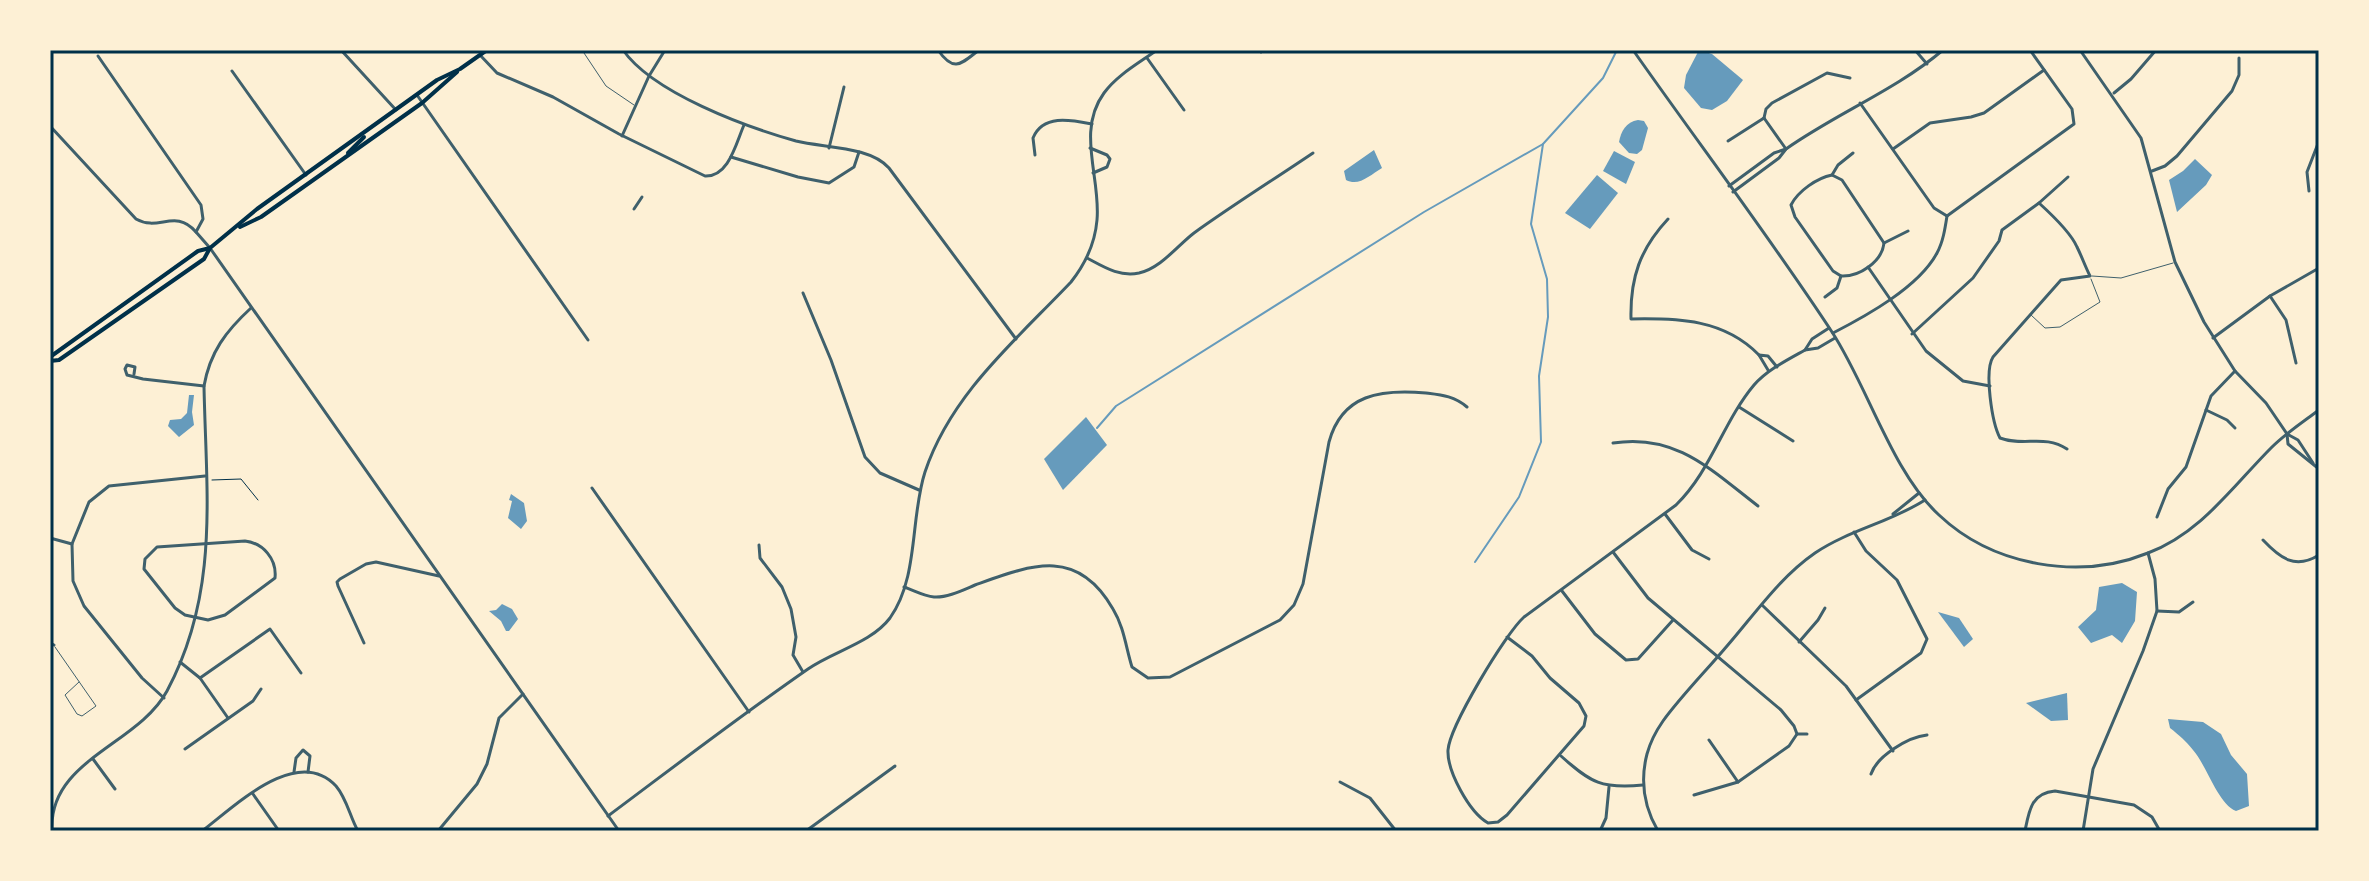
<svg xmlns="http://www.w3.org/2000/svg" width="2369" height="881" font-family="Lato,sans-serif">
<rect width="100%" height="100%" fill="#fdf0d5"/>
<g fill="#669bbc">
<polygon points="1699,50 1712,54 1743,80 1727,101 1712,110 1701,108 1684,88 1686,75"/>
<path d="M1638,120L1644,121L1648,128L1642,150L1637,154L1629,153L1619,142C1621,131 1626,122 1638,120Z"/>
<path d="M1374,150L1382,168C1370,175 1359,187 1346,180L1344,171Z"/>
<polygon points="1614,151 1635,162 1626,184 1603,171"/>
<polygon points="2195,159 2212,175 2206,185 2177,212 2169,180 2183,171"/>
<polygon points="1597,175 1618,193 1590,229 1565,213"/>
<polygon points="189,395 194,395 192,412 194,425 179,437 168,426 170,420 181,419 187,413"/>
<polygon points="1086,417 1107,445 1063,490 1044,459"/>
<polygon points="511,494 524,503 527,521 521,529 508,518 512,501 509,500"/>
<polygon points="2122,583 2137,592 2135,621 2122,643 2112,635 2091,643 2078,627 2096,610 2099,587"/>
<polygon points="502,604 512,609 518,619 509,631 506,631 501,621 489,611 496,610"/>
<polygon points="1938,612 1959,618 1973,639 1964,647"/>
<polygon points="2067,693 2068,720 2051,721 2026,703"/>
<path d="M2168,719L2203,722L2221,734L2231,755L2247,774L2249,806L2236,811C2218,804 2207,766 2193,750C2186,741 2179,735 2170,728Z"/>
</g>
<g fill="none" stroke-linecap="round" stroke-linejoin="round">
<g stroke="#669bbc" stroke-width="2">
<polyline points="1097,428 1116,406 1424,212 1543,144"/>
<polyline points="1475,562 1519,497 1541,442 1539,376 1548,317 1547,279 1531,224 1543,144 1603,78 1617,50"/>
</g>
<polyline stroke="#003049" stroke-width="1" points="212,480 241,479 258,500"/>
<g stroke="#3f606c" stroke-width="1">
<polyline points="582,50 606,86 634,105"/>
<polyline points="2092,276 2121,278 2173,263"/>
<polyline points="2031,315 2045,328 2060,327 2100,302 2091,279"/>
<polyline points="55,647 96,706 82,716 77,714 65,695 79,682"/>
</g>
<g stroke="#3f606c" stroke-width="3">
<polyline points="341,50 396,110"/>
<path d="M623,50C653,93 746,127 796,141C824,148 870,146 889,168L1016,339"/>
<path d="M938,50C954,73 961,64 979,50"/>
<polyline points="1259,50 1261,52"/>
<polyline points="1915,50 1927,64"/>
<polyline points="2080,50 2141,138 2175,262 2204,322 2235,371 2266,403 2287,434 2288,444 2319,469"/>
<path d="M480,55L497,73L553,97L619,134L705,176C729,177 736,143 744,125"/>
<polyline points="98,56 201,205 203,219 196,232 210,248"/>
<polyline points="1147,58 1184,110"/>
<polyline points="232,71 306,175"/>
<polyline points="2114,93 2131,79 2156,50"/>
<polyline points="417,95 588,340"/>
<polyline points="1860,103 1934,208 1947,216"/>
<path d="M1764,118L1786,149C1837,113 1896,90 1943,50"/>
<polyline points="1764,118 1766,109 1772,103 1827,73 1850,78"/>
<path d="M50,126L136,219C159,232 175,208 196,232"/>
<polyline points="622,136 649,76 665,50"/>
<polyline points="1728,141 1764,118"/>
<polyline points="829,148 844,87"/>
<polyline points="1090,148 1107,155 1110,159 1107,167 1093,173"/>
<polyline points="1893,149 1930,123 1971,117 1984,113 2044,70"/>
<path d="M1035,155L1033,138C1043,114 1071,120 1092,124"/>
<polyline points="731,157 798,177 829,183 854,167 859,152"/>
<polyline points="2152,171 2165,166 2177,156 2232,91 2239,75 2239,58"/>
<polyline points="1832,175 1842,180 1884,243"/>
<polyline points="1729,186 1774,153 1786,149 1779,158 1733,192"/>
<polyline points="2309,191 2307,172 2319,141"/>
<polyline points="2039,203 2068,177"/>
<polyline points="634,209 642,197"/>
<polyline points="1947,216 2074,124 2072,109 2030,50"/>
<path d="M1668,219C1640,249 1630,278 1631,319C1678,318 1724,319 1759,355"/>
<path d="M1087,258C1104,267 1119,277 1139,273C1161,268 1177,246 1194,233C1233,205 1273,180 1313,153"/>
<polyline points="1868,267 1926,351 1963,381 1990,386"/>
<path d="M1841,276L1833,271L1795,217L1791,205C1798,191 1817,178 1832,175L1838,165L1853,153"/>
<polyline points="803,293 831,360 865,457 880,473 919,490"/>
<polyline points="2270,296 2286,320 2296,363"/>
<path d="M1825,297L1837,288L1841,276C1859,277 1882,262 1884,243L1908,231"/>
<polyline points="1829,328 1812,339 1805,350 1818,348 1835,338"/>
<path d="M1833,333C1866,316 1919,287 1937,253C1943,242 1945,229 1947,216"/>
<path d="M1912,334L1973,278L1999,241L2002,230L2039,203C2050,213 2071,233 2077,247C2082,257 2085,266 2090,276L2061,280L1993,357C1984,371 1992,423 2000,438C2024,447 2044,434 2067,449"/>
<polyline points="2213,338 2270,296 2319,268"/>
<polyline points="1768,370 1759,355 1768,356 1777,367"/>
<polyline points="134,374 135,367 127,365 125,369 127,375 143,379 204,386"/>
<polyline points="1739,407 1793,441"/>
<polyline points="2206,410 2227,420 2235,428"/>
<polyline points="2287,434 2298,440 2313,463"/>
<path d="M1613,443C1676,433 1711,470 1758,506"/>
<polyline points="592,488 749,712"/>
<polyline points="1665,514 1692,550 1709,559"/>
<polyline points="1893,514 1919,493"/>
<polyline points="2157,517 2168,489 2186,467 2211,396 2235,371"/>
<polyline points="1854,532 1866,551 1897,580 1927,639 1921,653 1856,700"/>
<polyline points="50,538 72,544"/>
<path d="M2263,540C2280,558 2295,570 2319,555"/>
<path d="M245,541C263,543 277,559 275,578L225,615L208,620L185,615L175,608L144,569L145,559L157,547Z"/>
<polyline points="759,545 760,558 782,587 791,609 796,637 793,655 803,672"/>
<polyline points="1613,552 1648,598 1781,710 1794,726 1797,734"/>
<path d="M904,587C913,590 924,596 934,597C947,598 963,590 975,585C1031,565 1077,546 1113,609C1124,627 1126,648 1132,667L1148,678L1170,677L1280,620L1294,605L1303,584L1329,442C1342,394 1381,389 1426,393C1442,395 1454,396 1467,407"/>
<polyline points="1562,591 1595,634 1626,660 1638,659 1673,620"/>
<polyline points="1762,605 1846,686 1893,751"/>
<polyline points="2157,611 2179,612 2193,602"/>
<path d="M1507,637L1532,656L1550,678L1579,703L1586,716L1584,726L1507,815L1498,822L1488,823C1469,812 1447,771 1448,750C1450,726 1505,634 1524,617L1676,505C1711,471 1723,422 1754,385C1767,370 1787,360 1805,350"/>
<polyline points="1799,642 1818,620 1825,608"/>
<polyline points="50,643 54,645"/>
<polyline points="364,643 338,586 337,582 340,579 366,564 376,562 439,576"/>
<polyline points="180,662 200,678 228,718"/>
<polyline points="200,678 270,629 301,673"/>
<polyline points="164,698 142,678 84,606 73,581 72,544 89,502 109,486 205,476"/>
<polyline points="1709,740 1738,782"/>
<polyline points="185,749 253,701 261,689"/>
<path d="M1561,756C1591,783 1602,789 1643,785"/>
<polyline points="93,759 115,789"/>
<polyline points="294,772 296,758 303,750 310,756 308,772"/>
<path d="M1871,774C1877,756 1908,737 1927,735"/>
<polyline points="1340,782 1370,798 1396,831"/>
<polyline points="253,794 279,831"/>
<polyline points="1694,795 1738,782 1789,746 1797,734 1807,734"/>
<path d="M608,816C675,766 740,716 808,669C834,651 871,643 890,618C919,577 910,518 925,472C951,394 1016,340 1071,282C1086,263 1095,244 1097,220C1101,178 1076,131 1104,93C1117,75 1139,63 1157,50"/>
<path d="M52,831C48,760 138,745 167,691C220,592 206,493 204,386C210,352 226,331 251,308"/>
<path d="M202,831C234,807 297,744 336,786C347,799 350,817 358,831"/>
<polyline points="438,831 477,784 487,764 499,718 523,694"/>
<polyline points="806,831 895,766"/>
<polyline points="1600,831 1606,818 1609,787"/>
<path d="M1658,831C1644,807 1640,781 1647,754C1650,743 1656,731 1663,721C1682,695 1706,671 1727,646C1754,615 1780,577 1815,553C1849,530 1891,522 1925,500"/>
<path d="M2025,831C2029,811 2031,793 2055,791L2134,805L2152,817L2160,831"/>
</g>
<g stroke="#3f606c" stroke-width="3">
<path d="M1633,50C1699,144 1769,236 1832,332C1868,387 1892,472 1939,515C1993,566 2079,581 2148,553C2201,533 2233,486 2271,448C2286,433 2303,422 2319,410"/>
<polyline points="210,248 619,831"/>
<polyline points="2083,831 2093,769 2143,651 2157,611 2155,579 2148,553"/>
</g>
<g stroke="#003049" stroke-width="4">
<polyline points="348,153 364,137"/>
<polyline points="240,227 261,217 422,103 457,72"/>
<polyline points="50,357 198,251 210,248"/>
<polyline points="50,361 59,360 204,259 210,248 257,209 437,80 460,69 487,50"/>
</g>
</g>
<rect width="2369" height="881" fill="none" stroke="#fdf0d5" stroke-width="104"/>
<rect x="52" y="52" width="2265" height="777" fill="none" stroke="#003049" stroke-width="3"/>
</svg>
